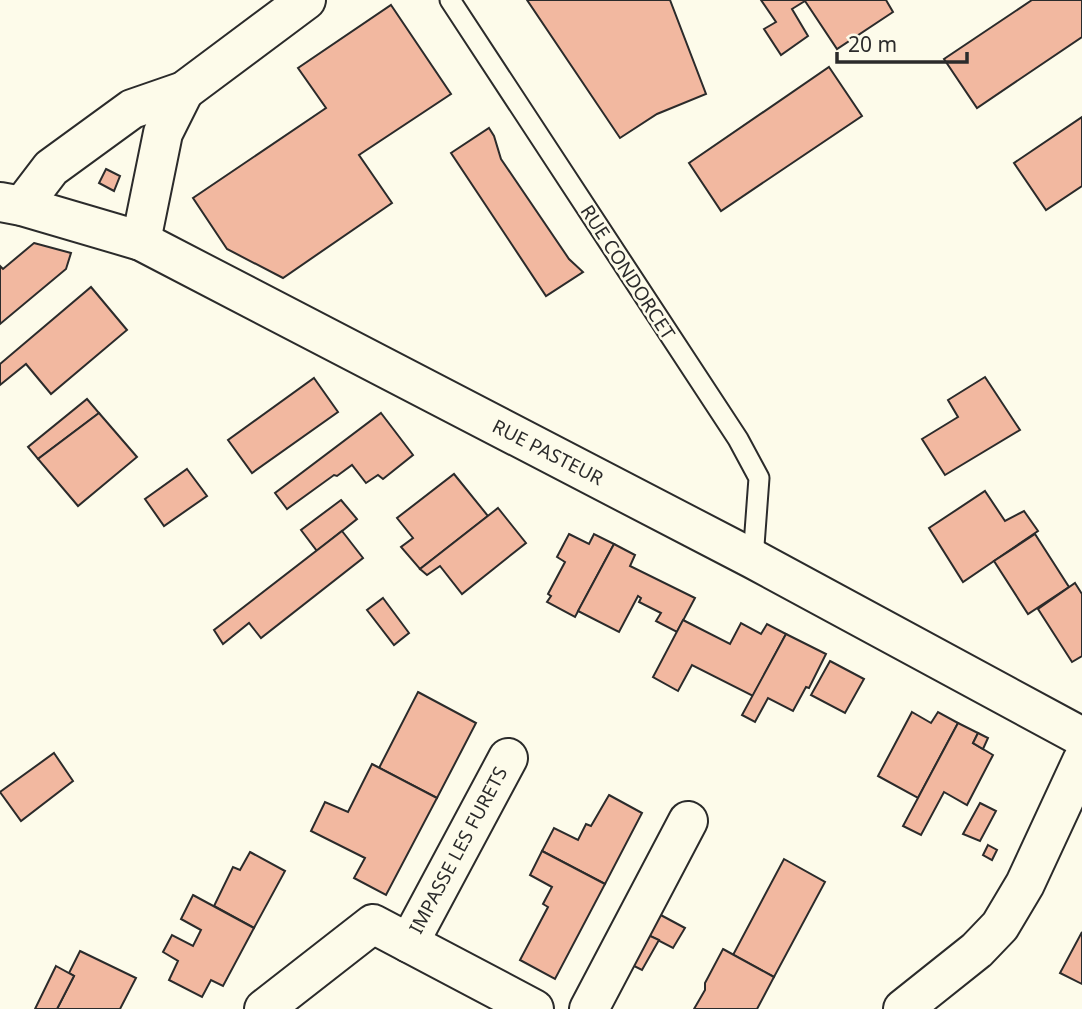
<svg xmlns="http://www.w3.org/2000/svg" width="1082" height="1009" font-family="'Noto Sans',sans-serif">
<rect width="100%" height="100%" fill="#fdfbea"/>
<g fill="#f2b8a0" stroke="#2b2b2b" stroke-width="2">
<polygon points="527,0 670,0 706,94 657,114 620,138"/>
<polygon points="761,0 886,0 893,12 837,49 805,1 792,9 808,36 781,55 764,29 776,22"/>
<polygon points="1032,0 1082,0 1082,37 977,108 944,59"/>
<polygon points="391,5 451,94 359,155 392,203 283,278 227,249 193,198 326,108 298,68"/>
<polygon points="829,67 862,116 721,211 689,163"/>
<polygon points="1082,117 1082,186 1046,210 1014,163"/>
<polygon points="489,128 494,136 501,159 569,259 583,272 546,296 451,153"/>
<polygon points="106,169 120,176 114,191 99,183"/>
<polygon points="34,243 71,253 66,269 0,324 0,266 3,269"/>
<polygon points="91,287 127,330 51,394 26,364 0,385 0,364"/>
<polygon points="985,377 1020,430 945,475 922,439 958,417 948,400"/>
<polygon points="314,378 338,412 252,473 228,440"/>
<polygon points="87,399 99,413 38,459 28,447"/>
<polygon points="99,413 137,457 78,506 38,459"/>
<polygon points="381,413 413,455 383,479 378,475 366,483 352,465 337,476 334,475 287,509 275,493"/>
<polygon points="187,469 207,496 164,526 145,499"/>
<polygon points="454,474 488,516 420,569 401,547 413,538 397,518"/>
<polygon points="985,491 1005,521 1024,511 1038,531 963,582 929,528"/>
<polygon points="341,500 357,519 317,551 301,530"/>
<polygon points="498,508 526,543 462,594 440,566 427,575 420,569"/>
<polygon points="342,531 363,558 261,638 249,623 223,644 214,630"/>
<polygon points="569,534 589,544 594,534 614,544 575,617 547,602 551,596 548,594 565,562 557,557"/>
<polygon points="1035,534 1069,587 1028,614 994,561"/>
<polygon points="614,544 635,555 630,566 695,598 677,632 656,621 661,613 639,602 641,598 638,596 619,632 578,611"/>
<polygon points="1075,583 1082,594 1082,656 1072,662 1038,609"/>
<polygon points="383,598 409,633 394,645 367,610"/>
<polygon points="683,620 730,644 741,623 761,634 767,624 786,634 753,696 692,665 678,691 653,677"/>
<polygon points="786,634 826,654 809,688 806,687 793,711 768,698 755,722 742,715"/>
<polygon points="830,661 864,679 845,713 811,695"/>
<polygon points="418,692 476,723 437,798 379,768"/>
<polygon points="912,712 931,723 938,712 958,723 918,798 878,776"/>
<polygon points="958,723 978,733 973,743 993,755 967,805 944,792 921,835 903,826"/>
<polygon points="978,733 988,738 983,749 973,743"/>
<polygon points="54,753 73,781 21,821 0,792"/>
<polygon points="372,764 437,798 386,895 354,878 365,858 311,831 325,802 348,812"/>
<polygon points="609,795 642,813 605,884 542,851 554,828 578,840 586,824 591,826"/>
<polygon points="980,803 996,811 980,841 963,834"/>
<polygon points="988,845 997,850 992,860 983,855"/>
<polygon points="542,851 605,884 555,979 520,960 548,907 543,904 552,887 530,875"/>
<polygon points="250,852 285,871 254,928 214,906 233,867 240,870"/>
<polygon points="784,859 825,882 774,977 733,955"/>
<polygon points="193,895 254,928 223,986 211,980 202,997 169,980 178,961 163,952 172,935 193,946 201,930 181,919"/>
<polygon points="657,913 685,928 673,948 646,934"/>
<polygon points="1082,932 1082,984 1060,973"/>
<polygon points="646,934 659,940 642,970 630,964"/>
<polygon points="723,949 774,977 757,1009 694,1009 705,990 705,983"/>
<polygon points="80,951 136,978 120,1009 57,1009 74,976 69,973"/>
<polygon points="56,966 74,976 57,1009 35,1009"/>
</g>
<g fill="none" stroke-linecap="round" stroke-linejoin="round">
<defs>
<polyline id="service" points="450,0 738,439 759,478 753,559"/>
<g id="minor">
<polyline points="0,202 22,206 141,241 753,559 1082,737"/>
<polyline points="22,206 51,168 132,109 184,91 306,0"/>
<polyline points="141,241 163,133 184,91"/>
<polyline points="409,943 508,758"/>
<polyline points="264,1009 373,924 534,1009"/>
<polyline points="589,1009 688,821"/>
<polyline points="903,1009 977,950 1000,926 1025,884 1082,761"/>
</g>
</defs>
<use href="#service" stroke="#2b2b2b" stroke-width="23"/>
<use href="#minor" stroke="#2b2b2b" stroke-width="42"/>
<use href="#service" stroke="#fdfbea" stroke-width="19"/>
<use href="#minor" stroke="#fdfbea" stroke-width="38"/>
</g>
<g text-anchor="middle" dominant-baseline="central" stroke-width="5" stroke-linejoin="round" paint-order="stroke">
<g font-size="19" fill="#2b2b2b" stroke="#fdfbea">
<text transform="translate(628 272) rotate(57)">RUE CONDORCET</text>
<text transform="translate(548 452) rotate(27)">RUE PASTEUR</text>
<text transform="translate(458 850) rotate(-62)">IMPASSE LES FURETS</text>
</g>
</g>
<path d="M837 52v10h130v-10" fill="none" stroke="#2b2b2b" stroke-width="3.5"/>
<text x="848" y="52" font-size="21" fill="#2b2b2b" stroke="#fdfbea" stroke-width="5" paint-order="stroke">20 m</text>
</svg>
